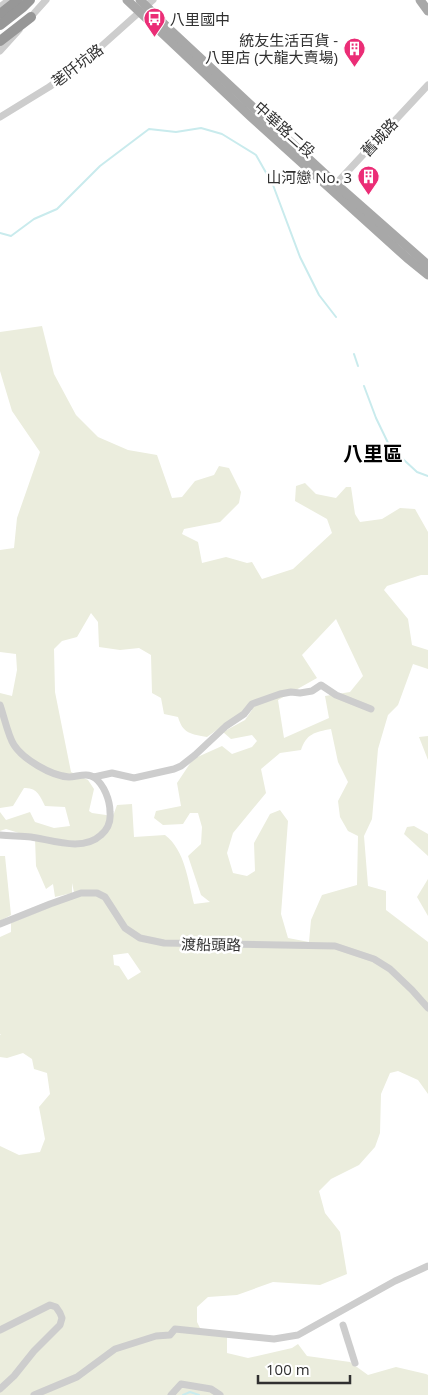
<svg xmlns="http://www.w3.org/2000/svg" width="428" height="1395" font-family="'Open Sans','Noto Sans TC',sans-serif">
<rect width="100%" height="100%" fill="#fff"/>
<g fill="#ebeddd" fill-rule="evenodd">
<path d="M42,326L54,374L76,415L98,437L128,450L157,455L172,498L182,497L195,481L214,475L219,466L229,468L241,492L239,503L220,522L184,529L182,534L198,542L202,563L226,557L247,563L252,562L262,579L293,569L332,533L327,519L295,501L296,486L305,483L316,494L336,498L346,487H351L355,514L360,522L382,519L400,508L415,509L428,532V575H421L387,586L384,590L408,619L412,645L428,650V669L413,664L398,705L388,715L378,749L372,819L364,836L368,886L386,891V910L428,942V1094L418,1080L398,1071L390,1073L381,1094L380,1133L375,1147L359,1165L331,1179L319,1191L325,1213L340,1232L347,1274L320,1285L273,1282L237,1295L208,1297L197,1307V1322L200,1328L227,1337V1353L248,1358L292,1348L298,1344L307,1356L350,1362L368,1375L396,1367L426,1374L428,1375V1395H0V1146L19,1155L40,1152L45,1139L39,1107L50,1094L47,1073L34,1069L32,1059L23,1053L7,1058L0,1057V1035H1L0,1034V937L11,932V923L75,897L72,883V893L55,897L53,884L46,889L36,866L35,838L6,829L0,831V812L6,820L30,812L35,822L54,828L70,826L65,807L45,806C40,796 37,787 24,788L13,806L0,808V693L12,696L17,670L16,654L0,652V550L14,548L17,518L40,452L12,411L0,371V332ZM91,613L98,622L99,647L120,650L139,648L151,655L152,693L161,698L164,714L178,717C183,734 191,734 207,737L249,707L252,710L245,720L223,732L231,739L252,735L257,741L252,747L232,754L222,746L193,759L177,783L181,806L156,811L154,818L163,825L183,824L190,813H198L202,827L201,844L188,856L201,895L210,902L194,904C188,881 185,850 165,835L134,837L132,804L117,805L113,816L92,813L89,811L94,789L88,780L71,772L55,692L54,649L62,641L77,637ZM336,619L363,676L350,692L325,696L329,718L284,738L278,700L317,678L302,655ZM331,729L338,762L348,782L338,801L340,817L348,831L358,836L357,885L322,895L311,920L309,942L288,938L281,914L288,821L280,810L270,814L254,843L255,871L247,876L233,873L227,853L233,833L266,793L261,769L280,753L301,750C306,734 315,732 331,729ZM128,953L141,972L128,980L119,966L114,965L113,955Z"/>
<polygon points="428,736 428,760 419,737"/>
<polygon points="414,826 428,834 428,856 404,834 407,827"/>
<polygon points="0,856 5,856 11,915 0,921"/>
<polygon points="428,879 428,916 417,897"/>
</g>
<g fill="none" stroke-linecap="round" stroke-linejoin="round">
<g stroke="#c9ebed" stroke-width="2">
<polyline points="0,233 11,236 34,219 57,209 100,166 149,129 176,132 201,128 222,134 256,155 273,185 300,257 319,295 336,317"/>
<polyline points="354,354 358,366"/>
<polyline points="364,386 376,418 390,447 417,472 428,476"/>
<polyline points="183,1395 190,1392 199,1395"/>
</g>
<g stroke="#cdcdcd" stroke-width="7">
<polyline points="0,7 9,0"/>
<polyline points="28,20 46,0"/>
<polyline points="0,51 19,30"/>
<polyline points="0,117 49,87 77,68 153,0"/>
<polyline points="333,187 428,85"/>
<path d="M0,705C4,716 8,736 14,745C23,759 51,776 69,777C77,777 87,772 95,778C104,785 110,800 110,812C111,821 108,829 101,835C83,852 52,840 31,837C21,836 10,836 0,835"/>
<polyline points="94,777 112,773 134,778 174,769 181,766 195,755 226,726 244,714 252,704 280,694 291,692 300,693 312,691 321,685 336,695 371,709"/>
<polyline points="0,924 50,904 81,893 97,893 105,897 125,928 140,938 164,943 335,946 374,959 390,969 412,990 428,1008"/>
<polyline points="343,1325 355,1363"/>
<polyline points="0,1330 50,1305 56,1307 60,1313 62,1318 60,1325 34,1351 14,1376 0,1389"/>
<polyline points="34,1395 77,1377 115,1349 156,1336 170,1335 175,1329 274,1339 298,1335 395,1281 428,1266"/>
<polyline points="171,1395 181,1384 211,1389 220,1395"/>
</g>
<g stroke="#a8a8a8" stroke-width="9">
<polyline points="127,0 251,117 407,258 428,275"/>
<polyline points="140,0 166,26 256,110 336,184 428,265"/>
<polyline points="420,0 428,11"/>
</g>
<g stroke="#979797" stroke-width="10">
<polyline points="0,14 18,0"/>
<polyline points="0,25 23,7 30,0"/>
<polyline points="0,41 31,17"/>
</g>
</g>
<defs>
<symbol id="bus-pin" viewBox="-11 -11 22 30"><path d="M0 17L-7.5 6A9.5 9.5 0 1 1 7.5 6Z" fill="#eb2d76" stroke="#fff"/><path d="M-5-6H5V4H4V6H2V4H-2V6H-4V4H-5ZM-3.5-4V0h7V-4ZM-3.5 1.2v1.5H-2V1.2ZM2 1.2v1.5H3.5V1.2Z" fill="#fff"/></symbol>
<symbol id="building-pin" viewBox="-11 -11 22 30"><path d="M0 17L-7.5 6A9.5 9.5 0 1 1 7.5 6Z" fill="#eb2d76" stroke="#fff"/><path d="M-4-6H4V6H1V3H-1V6H-4ZM-2.5-4.3h1.7v1.8h-1.7ZM.8-4.3h1.7v1.8H.8ZM-2.5-1h1.7V.8h-1.7ZM.8-1h1.7V.8H.8Z" fill="#fff"/></symbol>
</defs>
<g fill-rule="evenodd">
<use href="#bus-pin" x="142" y="6" width="25" height="34"/>
<use href="#building-pin" x="342" y="36" width="25" height="34"/>
<use href="#building-pin" x="356" y="164" width="25" height="34"/>
</g>
<g text-anchor="middle" dominant-baseline="central" stroke-width="5" stroke-linejoin="round" paint-order="stroke">
<g font-size="15" fill="#303030" stroke="#fff" text-anchor="end">
<text x="170" y="19" text-anchor="start">八里國中</text>
<text x="338" y="40">統友生活百貨 -<tspan x="338" dy="17">八里店 (大龍大賣場)</tspan></text>
<text x="352" y="177">山河戀 No. 3</text>
</g>
<g font-size="15" fill="#303030" stroke="#fff">
<text transform="translate(77 65) rotate(-37)">荖阡坑路</text>
<text transform="translate(285 129) rotate(42)">中華路二段</text>
<text transform="translate(379 137) rotate(-47)">舊城路</text>
<text transform="translate(211 944) rotate(1)">渡船頭路</text>
</g>
<g font-size="20" font-weight="bold" fill="#000" stroke="#fff">
<text x="373" y="453">八里區</text>
</g>
</g>
<path d="M258 1375v8h92v-8" fill="none" stroke="#303030" stroke-width="2.5"/>
<text x="266" y="1375" font-size="15" fill="#303030" stroke="#ffffff" stroke-width="4" paint-order="stroke">100 m</text>
</svg>
